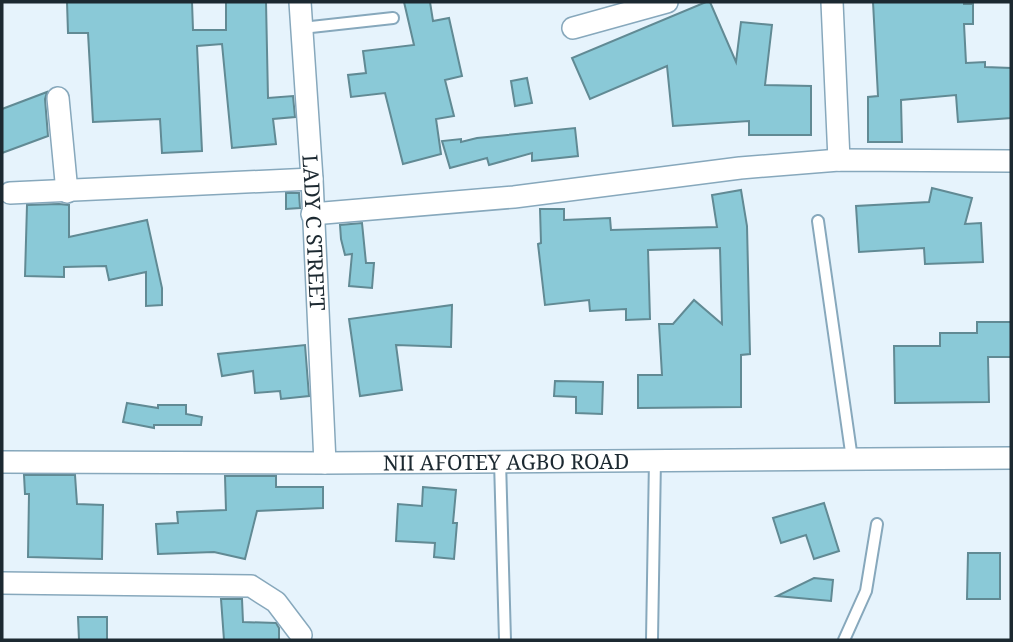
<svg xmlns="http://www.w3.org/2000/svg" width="1013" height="642" font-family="'Noto Serif',serif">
<rect width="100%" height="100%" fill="#e6f3fc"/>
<g fill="#8ac9d7" stroke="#618a94" stroke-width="2">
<polygon points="67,2 192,2 193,30 226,30 226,2 266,2 268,98 293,96 295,117 273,119 276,144 232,148 222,44 197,46 202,151 162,153 160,119 93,122 88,33 68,33"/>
<polygon points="404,2 430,2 433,21 449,18 462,76 445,80 454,116 436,119 441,154 403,164 385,93 351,97 348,75 366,73 363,51 414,45"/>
<polygon points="706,2 710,2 736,62 741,22 772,25 765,85 811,86 811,135 749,135 749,121 673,126 667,66 590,99 572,58"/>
<polygon points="873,2 964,2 964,4 973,4 973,24 964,24 966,63 985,62 985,67 1011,68 1011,118 958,122 956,95 901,100 902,142 868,142 868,97 878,96"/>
<polygon points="527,78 532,103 515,106 511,81"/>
<polygon points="47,92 45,99 48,136 2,153 2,109"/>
<polygon points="575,128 578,156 532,161 532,153 489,165 487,158 450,168 442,141 461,139 461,142 477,138"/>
<polygon points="932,188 972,198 965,224 981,223 983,262 925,264 924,248 859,252 856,206 929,202"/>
<polygon points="741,190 747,226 750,354 741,355 741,407 638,408 638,375 662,375 659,324 673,324 694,300 722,324 720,248 648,250 650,319 626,320 626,309 590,311 589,300 545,305 538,244 541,243 540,209 564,209 564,220 610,218 611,230 717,227 712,195"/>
<polygon points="286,193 299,193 300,208 286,209"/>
<polygon points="59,204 69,205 69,237 147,220 162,288 162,305 146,306 146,272 109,280 106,266 64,267 64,277 25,276 27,205"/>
<polygon points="362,223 366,263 374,263 372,288 349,286 352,254 345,255 341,239 340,225"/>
<polygon points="452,305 451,347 396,345 402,390 360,396 349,319"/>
<polygon points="977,322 1011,322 1011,357 988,357 989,402 895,403 894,346 940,346 940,333 977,333"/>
<polygon points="305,345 309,396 281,399 280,391 255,393 253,371 222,376 218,354"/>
<polygon points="555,381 603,382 602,414 576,413 576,397 554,396"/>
<polygon points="127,403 158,408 158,405 186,405 186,414 202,417 201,425 154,425 154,428 123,422"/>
<polygon points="24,475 75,475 77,504 103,505 102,559 28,557 29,494 25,494"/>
<polygon points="225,476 276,476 276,487 323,487 323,508 257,511 245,559 214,552 158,554 156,524 178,523 177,512 226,510"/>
<polygon points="423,487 456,490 453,523 457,523 454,559 434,557 435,543 396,541 398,504 422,506"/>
<polygon points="824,503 839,551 814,559 806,535 781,543 773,518"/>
<polygon points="968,553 1000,553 1000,599 967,599"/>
<polygon points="814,578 833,580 831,601 777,596"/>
<polygon points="221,599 242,599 243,622 276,623 279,628 279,640 224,640"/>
<polygon points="78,617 107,617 107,640 79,640"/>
</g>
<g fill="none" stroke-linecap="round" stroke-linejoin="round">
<defs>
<g id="lane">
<polyline points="302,28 393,18"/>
<polyline points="818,221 852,459"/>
<polyline points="500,461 505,640"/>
<polyline points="652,640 655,459"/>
<polyline points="844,640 866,591 877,524"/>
</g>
<g id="street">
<path id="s1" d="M300,2L312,179L325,463"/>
<polyline points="832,2 839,160"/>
<polyline points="573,28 667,2"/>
<polyline points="58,98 67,192"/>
<polyline points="10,193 312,179"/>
<polyline points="312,214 514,197 740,168 839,160 1011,161"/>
<path id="s2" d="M2,462L325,463L1011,458"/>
<polyline points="2,583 251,586 276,602 301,635"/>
</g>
</defs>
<use href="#lane" stroke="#87a8bc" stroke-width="14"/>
<use href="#street" stroke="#87a8bc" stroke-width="24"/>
<use href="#lane" stroke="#fff" stroke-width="10"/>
<use href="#street" stroke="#fff" stroke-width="21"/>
</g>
<g text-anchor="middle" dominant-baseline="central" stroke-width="7" stroke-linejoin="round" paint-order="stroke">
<g font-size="21" fill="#1c2931" stroke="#e6f3fc">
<text stroke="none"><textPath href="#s1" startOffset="231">LADY C STREET</textPath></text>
<text stroke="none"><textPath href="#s2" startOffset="504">NII AFOTEY AGBO ROAD</textPath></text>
</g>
</g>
<rect width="1013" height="642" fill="none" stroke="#1c2931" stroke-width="7"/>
</svg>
